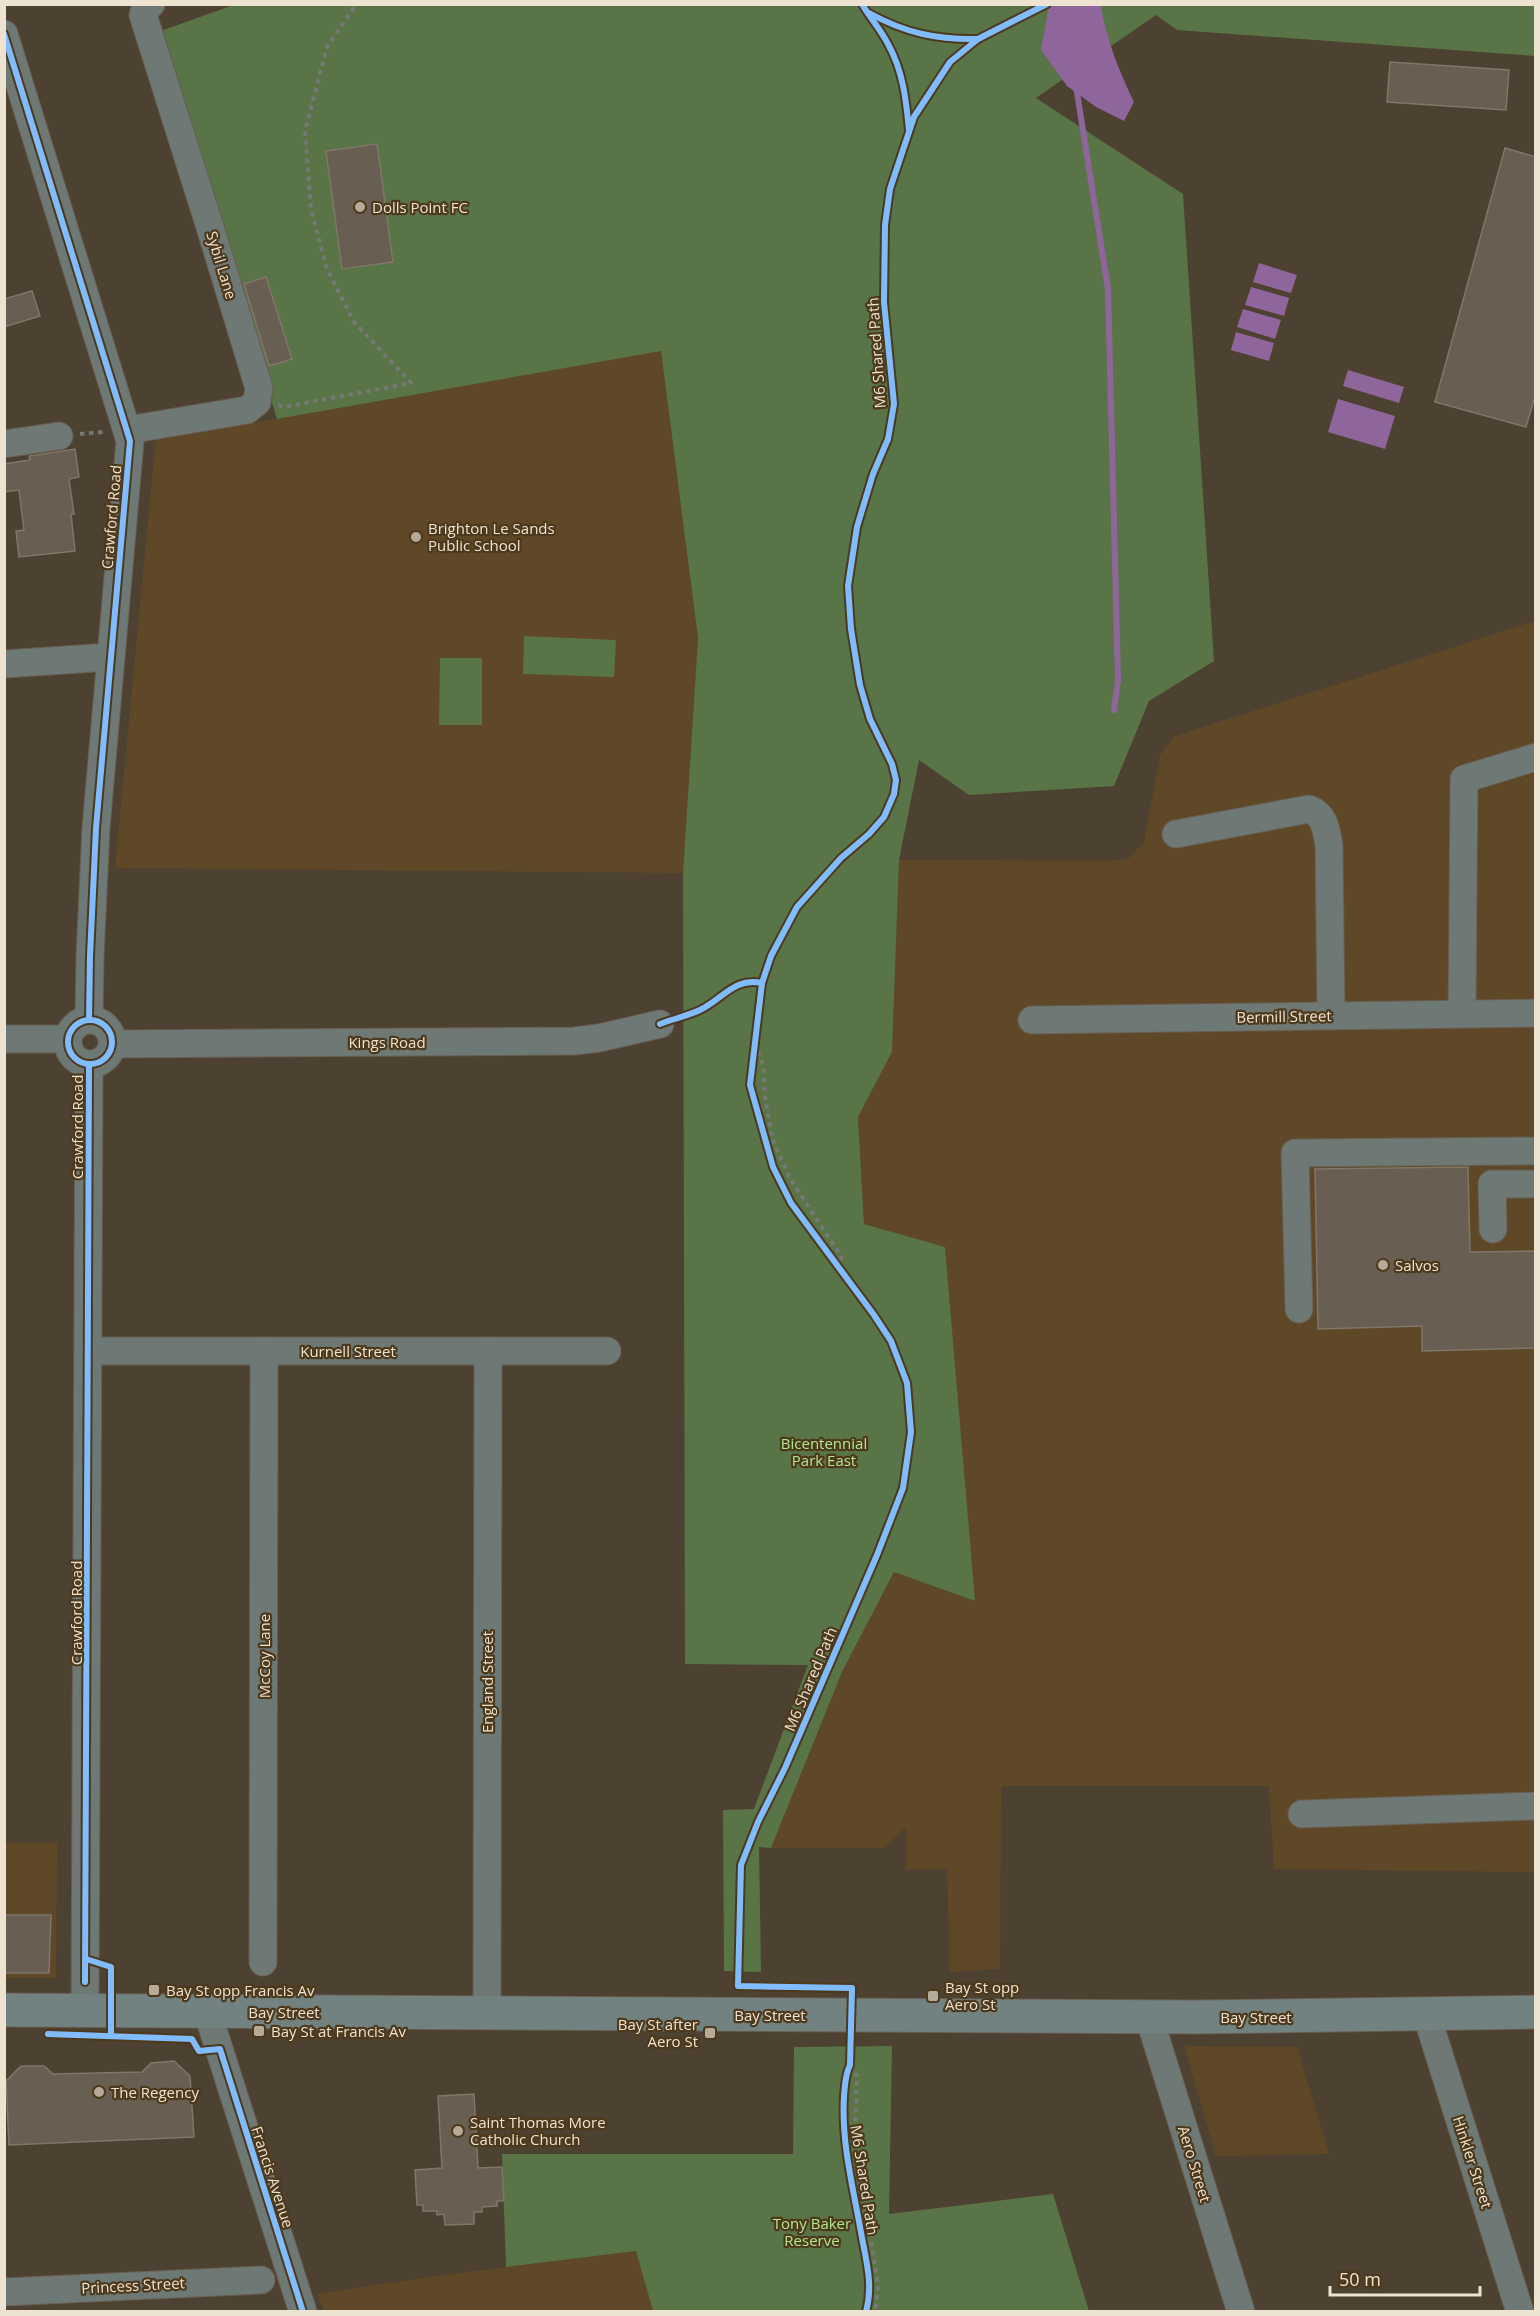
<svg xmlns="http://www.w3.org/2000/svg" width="1540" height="2316" font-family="'Open Sans',sans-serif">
<rect width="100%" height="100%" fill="#4d4131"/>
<g fill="#5f4827">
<polygon points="661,350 698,638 683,873 115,868 156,437 277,419"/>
<polygon points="1535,621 1535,1872 1274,1869 1269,1786 1001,1786 1000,1969 950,1972 947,1869 906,1870 906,1827 885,1848 771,1848 842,1672 894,1572 974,1601 945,1247 864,1224 858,1117 892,1052 899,860 1111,861 1129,858 1144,842 1160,755 1175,736"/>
<polygon points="5,1843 57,1843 56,1978 5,1978"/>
<polygon points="1184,2046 1297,2047 1329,2154 1216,2156"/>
<polygon points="636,2251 653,2311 324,2311 318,2294 428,2277"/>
</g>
<g fill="#597446">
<polygon points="236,4 1535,5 1535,56 1177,30 1156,15 1036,98 1183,194 1214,661 1149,701 1114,786 969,795 919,760 899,860 892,1052 858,1117 864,1224 945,1247 975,1601 894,1572 842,1672 771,1848 759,1847 761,1972 724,1971 723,1810 754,1809 808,1665 685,1664 683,873 698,638 661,351 277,419 158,32"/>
<polygon points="524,636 616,640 614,677 523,674"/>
<polygon points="440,658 482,658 482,725 439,725"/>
<polygon points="892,2046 889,2214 1053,2194 1089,2311 653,2311 636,2251 506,2267 502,2154 793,2154 794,2047"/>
</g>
<g fill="#8e669c">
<path d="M1049,5L1100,4L1101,7C1107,41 1119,71 1134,102L1124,121L1096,107L1067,86L1041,50Z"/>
<polygon points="1259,263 1297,275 1291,293 1253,282"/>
<polygon points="1251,287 1289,298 1284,316 1245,305"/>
<polygon points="1243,309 1281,320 1275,339 1237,327"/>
<polygon points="1236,332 1274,343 1269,361 1231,350"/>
<polygon points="1348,370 1404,387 1399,403 1343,386"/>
<polygon points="1338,399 1395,416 1385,449 1328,432"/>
</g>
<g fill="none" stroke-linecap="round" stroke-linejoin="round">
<polyline stroke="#8e669c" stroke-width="6" points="1076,86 1108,289 1118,680 1114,710"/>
</g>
<g fill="#685e51" stroke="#807669" stroke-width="1.5">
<polygon points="1390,62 1509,70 1506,110 1387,102"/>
<polygon points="377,144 393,262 342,269 326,151"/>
<polygon points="1505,148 1536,157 1536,393 1526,427 1435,402"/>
<polygon points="266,277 292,359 269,366 244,284"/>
<polygon points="32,291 40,316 4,327 4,299"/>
<polygon points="75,449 79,477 69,479 74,514 71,514 75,551 19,557 16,531 24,530 19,490 4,492 4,464 30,460 29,456"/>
<polygon points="1468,1167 1470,1252 1536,1251 1536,1348 1422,1351 1422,1326 1318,1329 1315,1169"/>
<polygon points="4,1915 51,1915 49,1973 4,1973"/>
<polygon points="174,2061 190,2076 194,2137 9,2145 6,2081 21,2066 44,2066 53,2074 142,2072 151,2063"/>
<polygon points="474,2094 478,2168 502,2167 504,2201 497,2201 497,2206 482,2207 482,2212 474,2212 474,2224 445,2225 444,2214 437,2215 437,2211 423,2211 423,2205 417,2205 415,2170 442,2168 438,2096"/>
</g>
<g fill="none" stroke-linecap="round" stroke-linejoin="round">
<defs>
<g id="minor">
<polyline points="4,34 130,441 96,828 90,956 89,1020"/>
<polyline points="128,430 247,410 257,402 259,388 210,227 143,15 145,9 151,4"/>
<polyline points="4,444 59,436"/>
<polyline points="4,664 110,657"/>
<path d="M1176,834L1309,809C1325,815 1326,829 1329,845L1331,1016"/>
<polyline points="1462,1014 1464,779 1536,757"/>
<circle cx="90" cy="1042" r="22"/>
<polyline points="1032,1020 1536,1013"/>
<polyline points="4,1039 68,1039"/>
<polyline points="113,1044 575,1041 599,1038 660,1024"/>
<polyline points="1493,1229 1492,1184 1536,1184"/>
<polyline points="1299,1309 1295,1153 1536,1151"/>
<polyline points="89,1351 607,1351"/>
<polyline points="1302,1814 1536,1806"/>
<polyline points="263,1962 264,1351"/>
<polyline points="85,2010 89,1065"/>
<polyline points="207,2011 303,2312"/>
<polyline points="487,2013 488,1351"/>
<polyline points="1426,2013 1520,2312"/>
<polyline points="1149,2017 1241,2312"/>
<polyline points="4,2292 261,2280"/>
</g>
<polyline id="major" points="4,2010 1196,2017 1536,2012"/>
</defs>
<use href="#minor" stroke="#685d50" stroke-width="29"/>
<use href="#major" stroke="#685d50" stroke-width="35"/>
<g stroke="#757873" stroke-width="4" stroke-dasharray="4.5 4.5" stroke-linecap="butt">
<polyline points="278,405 284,407 411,383 354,322 327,269 311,210 305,131 327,47 356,4"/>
<polyline points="80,434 103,432"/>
<polyline points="755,1043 763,1065 765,1096 772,1138 789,1177 841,1256 842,1272"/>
<polyline points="850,2065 857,2076 855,2137 878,2285 875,2312"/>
</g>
<use href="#minor" stroke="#6e7875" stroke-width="27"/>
<use href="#major" stroke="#728280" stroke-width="33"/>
<defs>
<g id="cycleway">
<path d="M862,4C870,18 881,30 888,44C903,71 906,99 909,130"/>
<path d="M869,13C905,33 938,40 978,39"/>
<polyline points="4,34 130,441 96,828 90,956 89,1020"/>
<circle cx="90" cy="1042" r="22"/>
<path d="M660,1024C673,1019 687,1016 700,1010C723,999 734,977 762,983"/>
<polyline points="86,1959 111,1967 111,2036"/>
<polyline points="85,1982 89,1065"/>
<polyline points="48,2034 192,2039 199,2051 220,2049 303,2312"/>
<path d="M866,2312C873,2286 867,2264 862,2238C854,2191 841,2144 844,2096C845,2085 845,2075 850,2065L852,1988L738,1986L741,1865L758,1822L785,1768L877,1555L903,1488L911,1432L907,1383L891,1341L874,1315L791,1203L773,1167L750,1085L762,983L771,956L797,907L841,858L869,834L884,817L894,794L896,780L892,764L870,719L860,685L851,629L848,586L857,527L873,474L888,439L894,404L884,302L885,225L890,189L914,117L950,62L978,39L1047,4"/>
</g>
</defs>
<use href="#cycleway" stroke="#4d391b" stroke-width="10"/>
<use href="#cycleway" stroke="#80bcff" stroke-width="6"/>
</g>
<g fill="#b6aa99" stroke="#4d391b" stroke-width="2">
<circle cx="360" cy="207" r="6"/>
<circle cx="416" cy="537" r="6"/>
<circle cx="1383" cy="1265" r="6"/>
<rect x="148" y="1984" width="12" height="12" rx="3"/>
<rect x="927" y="1990" width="12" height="12" rx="3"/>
<rect x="253" y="2025" width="12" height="12" rx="3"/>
<rect x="704" y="2027" width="12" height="12" rx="3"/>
<circle cx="99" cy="2092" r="6"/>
<circle cx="458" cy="2131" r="6"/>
</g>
<g text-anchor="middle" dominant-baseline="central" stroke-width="4.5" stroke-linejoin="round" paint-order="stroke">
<g font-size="15" fill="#eee2d1" stroke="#4d391b" text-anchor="start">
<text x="372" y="207">Dolls Point FC</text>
<text x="428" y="528">Brighton Le Sands<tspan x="428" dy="17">Public School</tspan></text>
<text x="1395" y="1265">Salvos</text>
<text x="945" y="1987">Bay St opp<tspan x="945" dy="17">Aero St</tspan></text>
<text x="166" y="1990">Bay St opp Francis Av</text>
<text x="698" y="2024" text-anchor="end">Bay St after<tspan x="698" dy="17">Aero St</tspan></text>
<text x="271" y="2031">Bay St at Francis Av</text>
<text x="111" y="2092">The Regency</text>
<text x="470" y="2122">Saint Thomas More<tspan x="470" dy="17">Catholic Church</tspan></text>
</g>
<g font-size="15" fill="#eee2d1" stroke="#4d391b">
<text transform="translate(222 265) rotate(73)">Sybil Lane</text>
<text transform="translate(876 353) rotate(-94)">M6 Shared Path</text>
<text transform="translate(111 517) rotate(-85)">Crawford Road</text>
<text transform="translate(1284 1016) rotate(-1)">Bermill Street</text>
<text x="387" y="1042">Kings Road</text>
<text transform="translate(77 1127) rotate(-90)">Crawford Road</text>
<text x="348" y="1351">Kurnell Street</text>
<text transform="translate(76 1613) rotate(-90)">Crawford Road</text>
<text transform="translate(264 1656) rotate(-90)">McCoy Lane</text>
<text transform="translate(810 1679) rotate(-67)">M6 Shared Path</text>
<text transform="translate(487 1682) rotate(-90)">England Street</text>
<text x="284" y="2012">Bay Street</text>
<text x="770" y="2015">Bay Street</text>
<text x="1256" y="2017">Bay Street</text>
<text transform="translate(1473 2162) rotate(72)">Hinkler Street</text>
<text transform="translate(1195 2164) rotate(73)">Aero Street</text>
<text transform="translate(273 2177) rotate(72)">Francis Avenue</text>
<text transform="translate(865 2180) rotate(81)">M6 Shared Path</text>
<text transform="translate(133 2285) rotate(-3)">Princess Street</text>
</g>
<g font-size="15" fill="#aee88e" stroke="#4d391b">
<text x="824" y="1443">Bicentennial<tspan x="824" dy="17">Park East</tspan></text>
<text x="812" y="2223">Tony Baker<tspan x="812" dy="17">Reserve</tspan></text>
</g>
</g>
<rect width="1540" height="2316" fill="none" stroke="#eee2d1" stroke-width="12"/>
<path d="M1330 2286v9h150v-9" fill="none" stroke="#eee2d1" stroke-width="3"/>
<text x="1339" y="2286" font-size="18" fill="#eee2d1" stroke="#4d391b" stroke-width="4.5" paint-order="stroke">50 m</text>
</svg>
